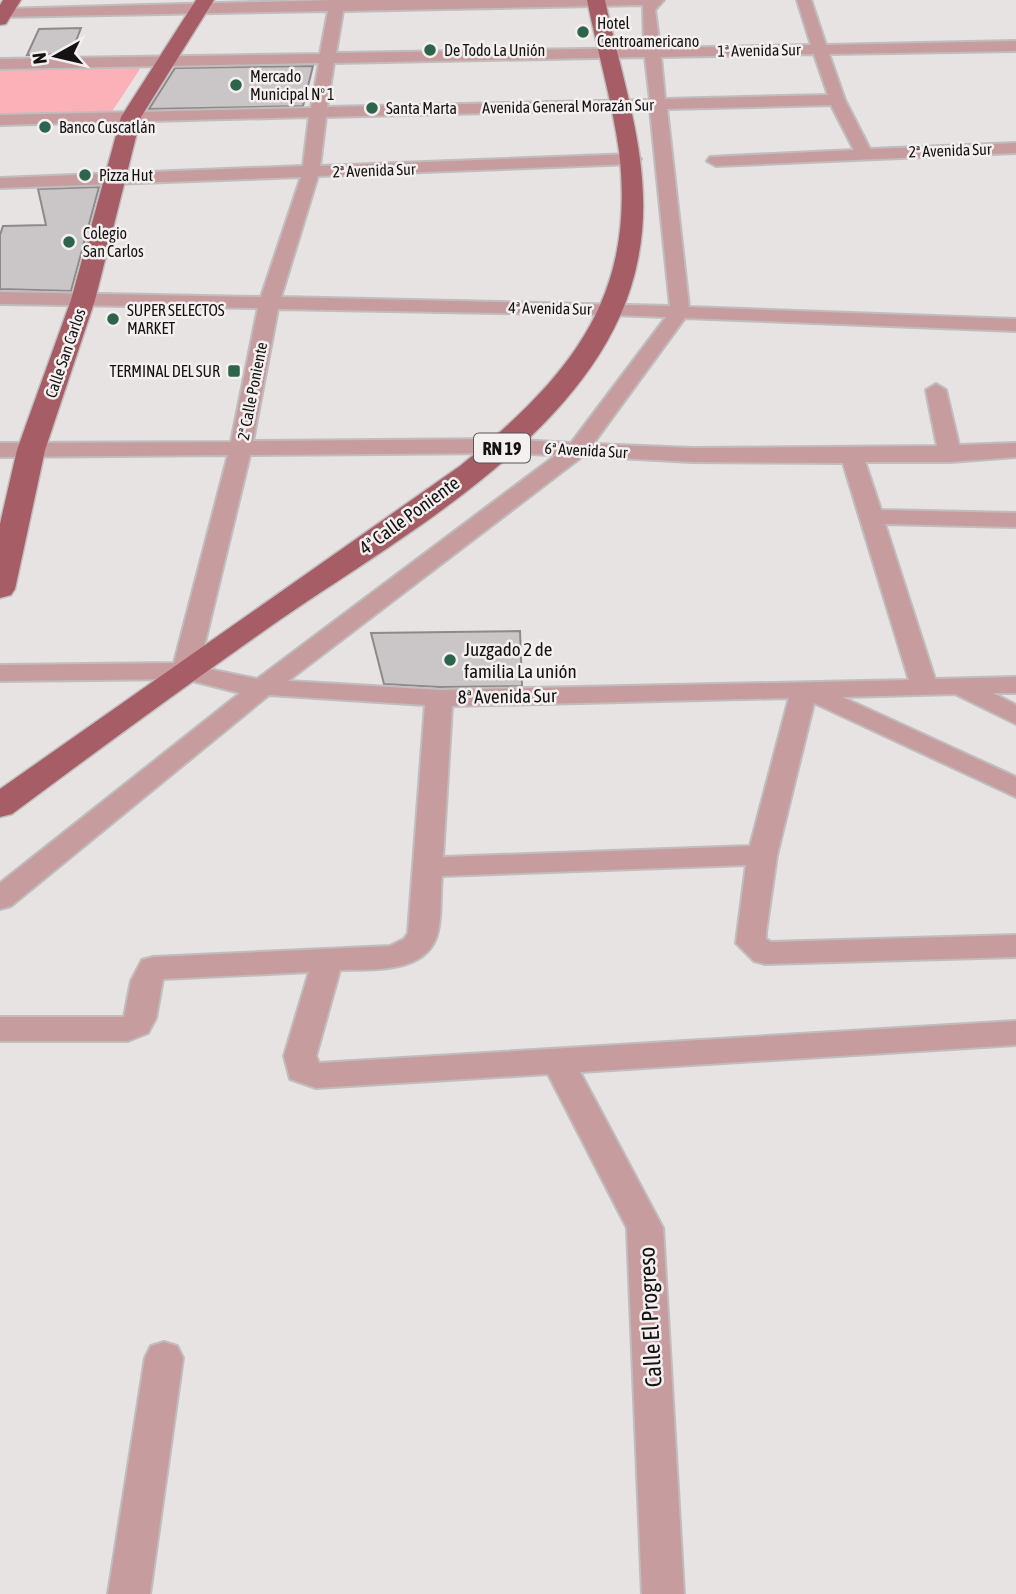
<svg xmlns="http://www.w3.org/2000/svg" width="1016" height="1594" font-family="'Asap Condensed',sans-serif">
<rect width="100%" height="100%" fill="#e7e3e3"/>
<polygon fill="#fcb1b8" points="133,66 140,69 111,113 0,115 0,68"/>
<g fill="#cac5c6" stroke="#8e8a8a" stroke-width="2">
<polygon points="81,28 71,54 27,55 39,29"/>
<polygon points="313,66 303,106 149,109 175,68"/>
<polygon points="99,187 71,291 0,289 0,235 3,226 46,225 38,189"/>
<polygon points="520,631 522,686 439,687 384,684 371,633"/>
</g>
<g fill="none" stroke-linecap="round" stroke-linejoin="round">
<defs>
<g id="minor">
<path d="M334,0H664L655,10L660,48L811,45L797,0H811L826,45L1016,41V51L829,54L845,100L870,149L1016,143V153L716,166L707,161L710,157L854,150L831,105L667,109L689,307L1016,319V331L685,318L593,444L692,448L937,446L926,390L936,384L946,390L959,445L1016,443V457L950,462H865L881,510L1016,513V527L885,524L935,679L1016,677V693H993L1016,705V724L955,694L842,697L1016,777V797L814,703L777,855L766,932V939L771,942L1016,935V957L765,964L754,961L736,943L746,865L442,876C440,894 442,914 438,931C429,974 374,969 340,970L316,1056L319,1063L1016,1021V1045L580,1072L663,1228L684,1594H642L627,1228L548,1074L316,1088L290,1079L284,1056L309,972L163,979L156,1018L148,1033L128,1041H0V1017H124L131,981L142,960L153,957L390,946L404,939L408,933L425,705L269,695L11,906L0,909V883L240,693L185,679L0,681V665L174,663L228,455L0,457V443L231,442L258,308L0,304V292L261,297L301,177L0,188V178L303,166L309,117L0,125V115L311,108L319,63L0,69V59L320,54L328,11L0,17V9ZM643,5L644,48L336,53L343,11ZM814,54L828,95L665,99L661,57ZM645,57L650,100L327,107L334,63ZM650,109L670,306L281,297L318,176L633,164L641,159L633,154L320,166L326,117ZM278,309L614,315L666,317L571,443L504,439L253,441ZM504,453L556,455L257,679L199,667L250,455ZM583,456L692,462L843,463L909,680L439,690L288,681ZM789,698L750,846L443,857L452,706Z"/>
<polygon points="164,1342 177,1346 183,1358 150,1594 108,1594 145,1358 151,1346"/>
</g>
<g id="major">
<polygon points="3,0 21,0 6,24 0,25 0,5"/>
<polygon points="196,0 214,0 141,117 95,300 45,450 15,589 11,595 0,598 0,524 17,450 71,300 121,117"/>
<path d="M587,0H605C623,86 656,170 638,259C606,428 401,535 271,626C184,687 98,750 12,814L0,817V789L460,466C568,378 637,300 619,151C612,100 597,50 587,0Z"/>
</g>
</defs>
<use href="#minor" stroke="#c1bdbd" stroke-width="4"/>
<use href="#major" stroke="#c1bdbd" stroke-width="3"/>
<use href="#minor" fill="#c69c9f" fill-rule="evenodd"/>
<use href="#major" fill="#a65d66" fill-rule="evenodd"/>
</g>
<g fill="#2c644c" stroke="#f5f0f0" stroke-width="2.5">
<circle cx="583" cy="32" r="7"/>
<circle cx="430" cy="50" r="7"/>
<circle cx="236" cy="85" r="7"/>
<circle cx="372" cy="108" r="7"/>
<circle cx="45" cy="127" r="7"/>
<circle cx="85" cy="175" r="7"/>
<circle cx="69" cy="242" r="7"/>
<circle cx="113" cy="319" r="7"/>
<rect x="227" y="364" width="14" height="14" rx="3.5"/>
<circle cx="450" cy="660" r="7"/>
</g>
<g text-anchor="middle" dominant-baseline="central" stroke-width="5" stroke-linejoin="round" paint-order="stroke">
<g font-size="16" fill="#141212" stroke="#f5f0f0" text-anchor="start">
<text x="597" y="23">Hotel<tspan x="597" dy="18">Centroamericano</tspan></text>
<text x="444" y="50">De Todo La Unión</text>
<text x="250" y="76">Mercado<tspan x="250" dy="18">Municipal Nº 1</tspan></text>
<text x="386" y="108">Santa Marta</text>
<text x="59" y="127">Banco Cuscatlán</text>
<text x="99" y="175">Pizza Hut</text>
<text x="83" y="233">Colegio<tspan x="83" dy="18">San Carlos</tspan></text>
<text x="127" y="310">SUPER SELECTOS<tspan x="127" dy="18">MARKET</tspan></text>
<text x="220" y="371" text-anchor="end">TERMINAL DEL SUR</text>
</g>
<g font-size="16" fill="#141212" stroke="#f5f0f0">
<text transform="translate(759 50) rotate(-1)">1ª Avenida Sur</text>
<text transform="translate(568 106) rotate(-1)">Avenida General Morazán Sur</text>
<text transform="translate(950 150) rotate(-2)">2ª Avenida Sur</text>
<text transform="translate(374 170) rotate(-2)">2ª Avenida Sur</text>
<text transform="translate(550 308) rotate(1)">4ª Avenida Sur</text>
<text transform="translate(65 353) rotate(-71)">Calle San Carlos</text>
<text transform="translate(252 391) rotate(-79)">2ª Calle Poniente</text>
<text transform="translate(586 450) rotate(3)">6ª Avenida Sur</text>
</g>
<rect fill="#f5f0f0" stroke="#585555" stroke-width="2" x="474" y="433.5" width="56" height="29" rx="5"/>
<g font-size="18" font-weight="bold" fill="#141212">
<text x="502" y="448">RN 19</text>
</g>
<g font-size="19" fill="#141212" stroke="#f5f0f0">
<text transform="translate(409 515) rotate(-36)">4ª Calle Poniente</text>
<text transform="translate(507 696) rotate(-1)">8ª Avenida Sur</text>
</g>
<g font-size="19" fill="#141212" stroke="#f5f0f0" text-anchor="start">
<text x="464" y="649">Juzgado 2 de<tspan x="464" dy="22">familia La unión</tspan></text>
</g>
<g font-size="23" fill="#141212" stroke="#f5f0f0">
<text transform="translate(650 1317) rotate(-93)">Calle El Progreso</text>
</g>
</g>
<g transform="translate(56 56) rotate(262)" stroke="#f5f0f0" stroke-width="5" paint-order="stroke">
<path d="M0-5L12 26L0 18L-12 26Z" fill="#141212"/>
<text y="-10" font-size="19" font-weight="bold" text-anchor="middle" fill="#141212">N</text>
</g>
</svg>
